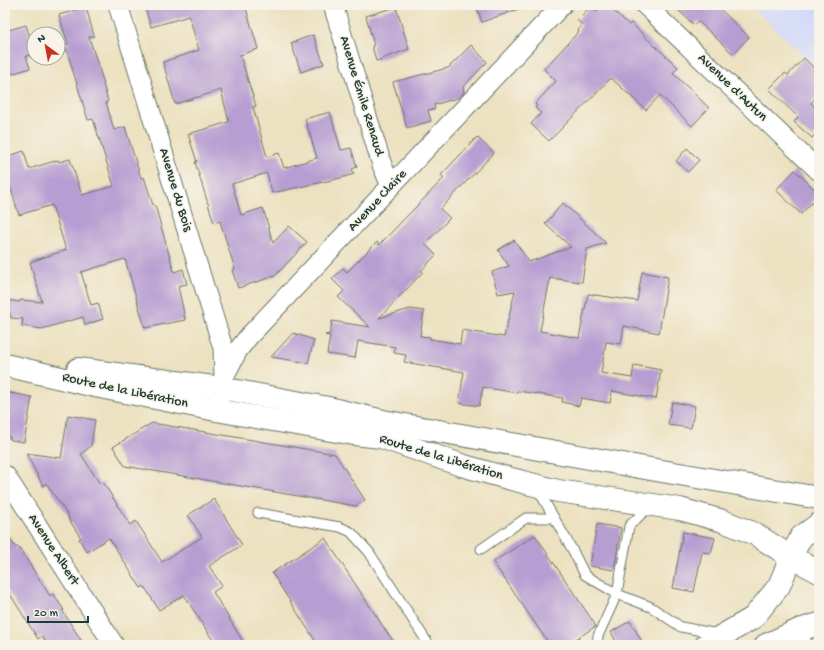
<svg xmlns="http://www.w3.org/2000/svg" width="824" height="650" font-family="'Gochi Hand',sans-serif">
<rect width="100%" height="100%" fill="#f7f3e8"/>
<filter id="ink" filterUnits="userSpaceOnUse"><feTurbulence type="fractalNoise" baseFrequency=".025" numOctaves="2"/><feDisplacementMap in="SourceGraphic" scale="8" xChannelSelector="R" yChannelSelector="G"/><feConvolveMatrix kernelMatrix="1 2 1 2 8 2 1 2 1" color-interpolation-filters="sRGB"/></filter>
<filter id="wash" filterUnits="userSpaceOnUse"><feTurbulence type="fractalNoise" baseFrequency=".012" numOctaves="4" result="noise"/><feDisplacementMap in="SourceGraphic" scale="16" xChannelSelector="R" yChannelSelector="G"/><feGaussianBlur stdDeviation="0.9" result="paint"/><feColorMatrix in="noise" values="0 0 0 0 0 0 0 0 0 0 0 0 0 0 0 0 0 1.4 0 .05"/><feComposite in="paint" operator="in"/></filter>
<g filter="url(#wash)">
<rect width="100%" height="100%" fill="#ece1c0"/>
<polygon fill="#d3d9f9" points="750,5 819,5 819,70"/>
<g id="blocks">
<g fill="#b79ed2">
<polygon points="144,5 245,5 258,49 240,55 256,106 253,107 267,157 279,153 284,168 317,158 305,119 330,112 341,150 351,148 357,167 352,169 354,174 341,178 272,193 267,173 232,184 241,215 263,208 273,243 289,226 307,242 275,276 238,288 232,270 235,269 220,221 214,223 195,162 197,162 188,134 229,122 221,90 175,104 163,62 199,50 189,16 151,27"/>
<polygon points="476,5 523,5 524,7 482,22"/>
<polygon points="604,5 608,5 629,25 631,23 645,36 644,36 678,67 673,73 709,108 692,126 660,95 646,110 611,78 549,141 531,124 541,113 535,108 537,106 535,104 556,81 544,69 579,31 578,30 582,25 577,20 591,6 597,12"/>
<polygon points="673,5 716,5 749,37 733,54 698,21 694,25"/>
<polygon points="86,7 94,36 89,37 104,84 103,84 108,101 106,102 114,130 125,127 141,178 144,177 153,205 155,205 174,272 183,269 187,284 178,286 183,309 185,320 145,328 125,259 81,272 91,305 98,303 103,319 85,325 83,317 42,329 22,326 23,319 11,318 6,300 20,302 21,300 42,302 30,262 66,250 52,205 19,215 5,169 5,157 24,151 29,169 58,160 59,162 70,159 82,195 114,186 93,119 88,120 65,45 68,44 59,15"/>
<polygon points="396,7 409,49 376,61 372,46 374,45 366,16"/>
<polygon points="26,25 34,51 34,54 26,56 30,68 5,76 5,31"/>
<polygon points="313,35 324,64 301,72 291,43"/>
<polygon points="471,45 487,62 463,87 464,92 460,97 434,105 435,109 428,110 431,121 407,128 393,82 448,68"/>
<polygon points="804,58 819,73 819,94 811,103 819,111 819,130 812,138 794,122 798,117 769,89 785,73 788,75"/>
<polygon points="477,137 494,153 440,209 450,218 425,244 436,255 421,271 423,272 379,318 410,309 424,311 420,336 430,337 430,339 460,344 462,330 504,337 515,291 498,294 492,272 509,266 498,250 514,240 529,262 571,247 545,224 563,203 606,243 587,249 582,282 550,278 540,331 579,338 588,294 637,301 642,272 668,277 659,333 624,326 621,344 606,342 601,373 632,378 634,365 661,370 656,399 612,391 610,403 581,398 579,406 562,402 563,398 518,391 517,393 483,387 479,406 459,403 464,372 404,362 406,355 394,353 395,347 358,341 355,358 327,354 330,336 325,335 330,334 332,321 370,327 338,297 344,291 332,279 343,268 347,272 377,242 379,245 444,178 441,175"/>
<polygon points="687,148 699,160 688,172 676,161"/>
<polygon points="795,170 819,194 819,195 801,214 776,190"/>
<polygon points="293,333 314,340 308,363 271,357"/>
<polygon points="5,392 32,397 24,442 11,440 5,430"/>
<polygon points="672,402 695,406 691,428 668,425"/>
<polygon points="68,415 95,420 91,446 81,454 100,484 103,482 130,525 136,521 162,562 202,537 188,515 214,499 242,545 209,566 222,586 213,592 245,645 216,645 184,595 159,610 144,586 141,588 109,538 87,552 79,539 81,538 68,518 69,517 46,483 43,486 26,453 61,458"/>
<polygon points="152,423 335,454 365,500 356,506 125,466 113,447"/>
<polygon points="597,524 621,528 614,570 590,566"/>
<polygon points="5,531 16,548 18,546 50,596 53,594 64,610 62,610 84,645 48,645 42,636 38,639 5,586"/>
<polygon points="683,532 715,538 711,553 702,552 694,592 673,588"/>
<polygon points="535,535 596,626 567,645 550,645 493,562"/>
<polygon points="325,538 386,631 396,645 318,645 272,573"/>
<polygon points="630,621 644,645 618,645 611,632"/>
</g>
</g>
</g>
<g filter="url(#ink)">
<use href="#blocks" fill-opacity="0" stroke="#677665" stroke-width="1"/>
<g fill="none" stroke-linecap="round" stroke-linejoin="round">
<defs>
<g id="lane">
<polyline points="537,488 573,551 585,575 617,594 598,636 597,645"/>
<polyline points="650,506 629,526 617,594 651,607 681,627 718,634"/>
<polyline points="258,513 340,527 351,532 369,552 429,645"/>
<polyline points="481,549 526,518 554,518"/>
<polyline points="799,630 809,645"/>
</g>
<g id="street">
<polyline points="118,5 223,348 224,376"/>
<polyline points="333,5 382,165 391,186"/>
<polyline points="645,5 819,171"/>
<polyline points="218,403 224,377 238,350 249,336 562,5"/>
<polyline points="5,475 114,645"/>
</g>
<g id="secondary">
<polyline points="706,645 753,618 779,586 791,557"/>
<polyline points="766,645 799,630 819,624"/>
</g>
<g id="primary">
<polyline points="5,365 95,386 216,410 354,434 381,437 461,465 500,476 558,491 680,509 723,521 755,534 791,557 819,572"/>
<polyline points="78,369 221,388 328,408 383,421 656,470 819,498"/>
<polyline points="791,557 801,537 819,524"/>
</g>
</defs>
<use href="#lane" stroke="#677665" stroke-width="11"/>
<use href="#street" stroke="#677665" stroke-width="21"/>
<use href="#secondary" stroke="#677665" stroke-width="24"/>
<use href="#primary" stroke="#677665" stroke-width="24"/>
<use href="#lane" stroke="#fff" stroke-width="9"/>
<use href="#street" stroke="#fff" stroke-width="19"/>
<use href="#secondary" stroke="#fff" stroke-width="22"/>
<use href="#primary" stroke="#fff" stroke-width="22"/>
</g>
</g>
<g text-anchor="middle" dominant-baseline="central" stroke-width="3" stroke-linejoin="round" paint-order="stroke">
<g font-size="14" fill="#1f3d34" stroke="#f7f3e8">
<text transform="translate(732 88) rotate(44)">Avenue d'Autun</text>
<text transform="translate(361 96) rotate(73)">Avenue Émile Renaud</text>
<text transform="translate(175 190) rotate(73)">Avenue du Bois</text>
<text transform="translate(378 201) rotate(-47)">Avenue Claire</text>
<text transform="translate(125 391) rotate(12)">Route de la Libération</text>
<text transform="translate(441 458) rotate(17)">Route de la Libération</text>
<text transform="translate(53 550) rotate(57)">Avenue Albert</text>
</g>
</g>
<rect width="824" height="650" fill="none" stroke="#f7f3e8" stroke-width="20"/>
<g transform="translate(46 46) rotate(328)"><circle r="19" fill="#f7f3e8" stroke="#a1aaa0"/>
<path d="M0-3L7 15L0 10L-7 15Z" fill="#c8321e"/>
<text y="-6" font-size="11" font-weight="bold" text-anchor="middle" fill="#1f3d34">N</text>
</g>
<path d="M28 616v6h60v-6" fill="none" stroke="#1f3d34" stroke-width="2"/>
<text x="34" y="616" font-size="12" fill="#1f3d34" stroke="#f7f3e8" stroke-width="3" paint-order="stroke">20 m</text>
</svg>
